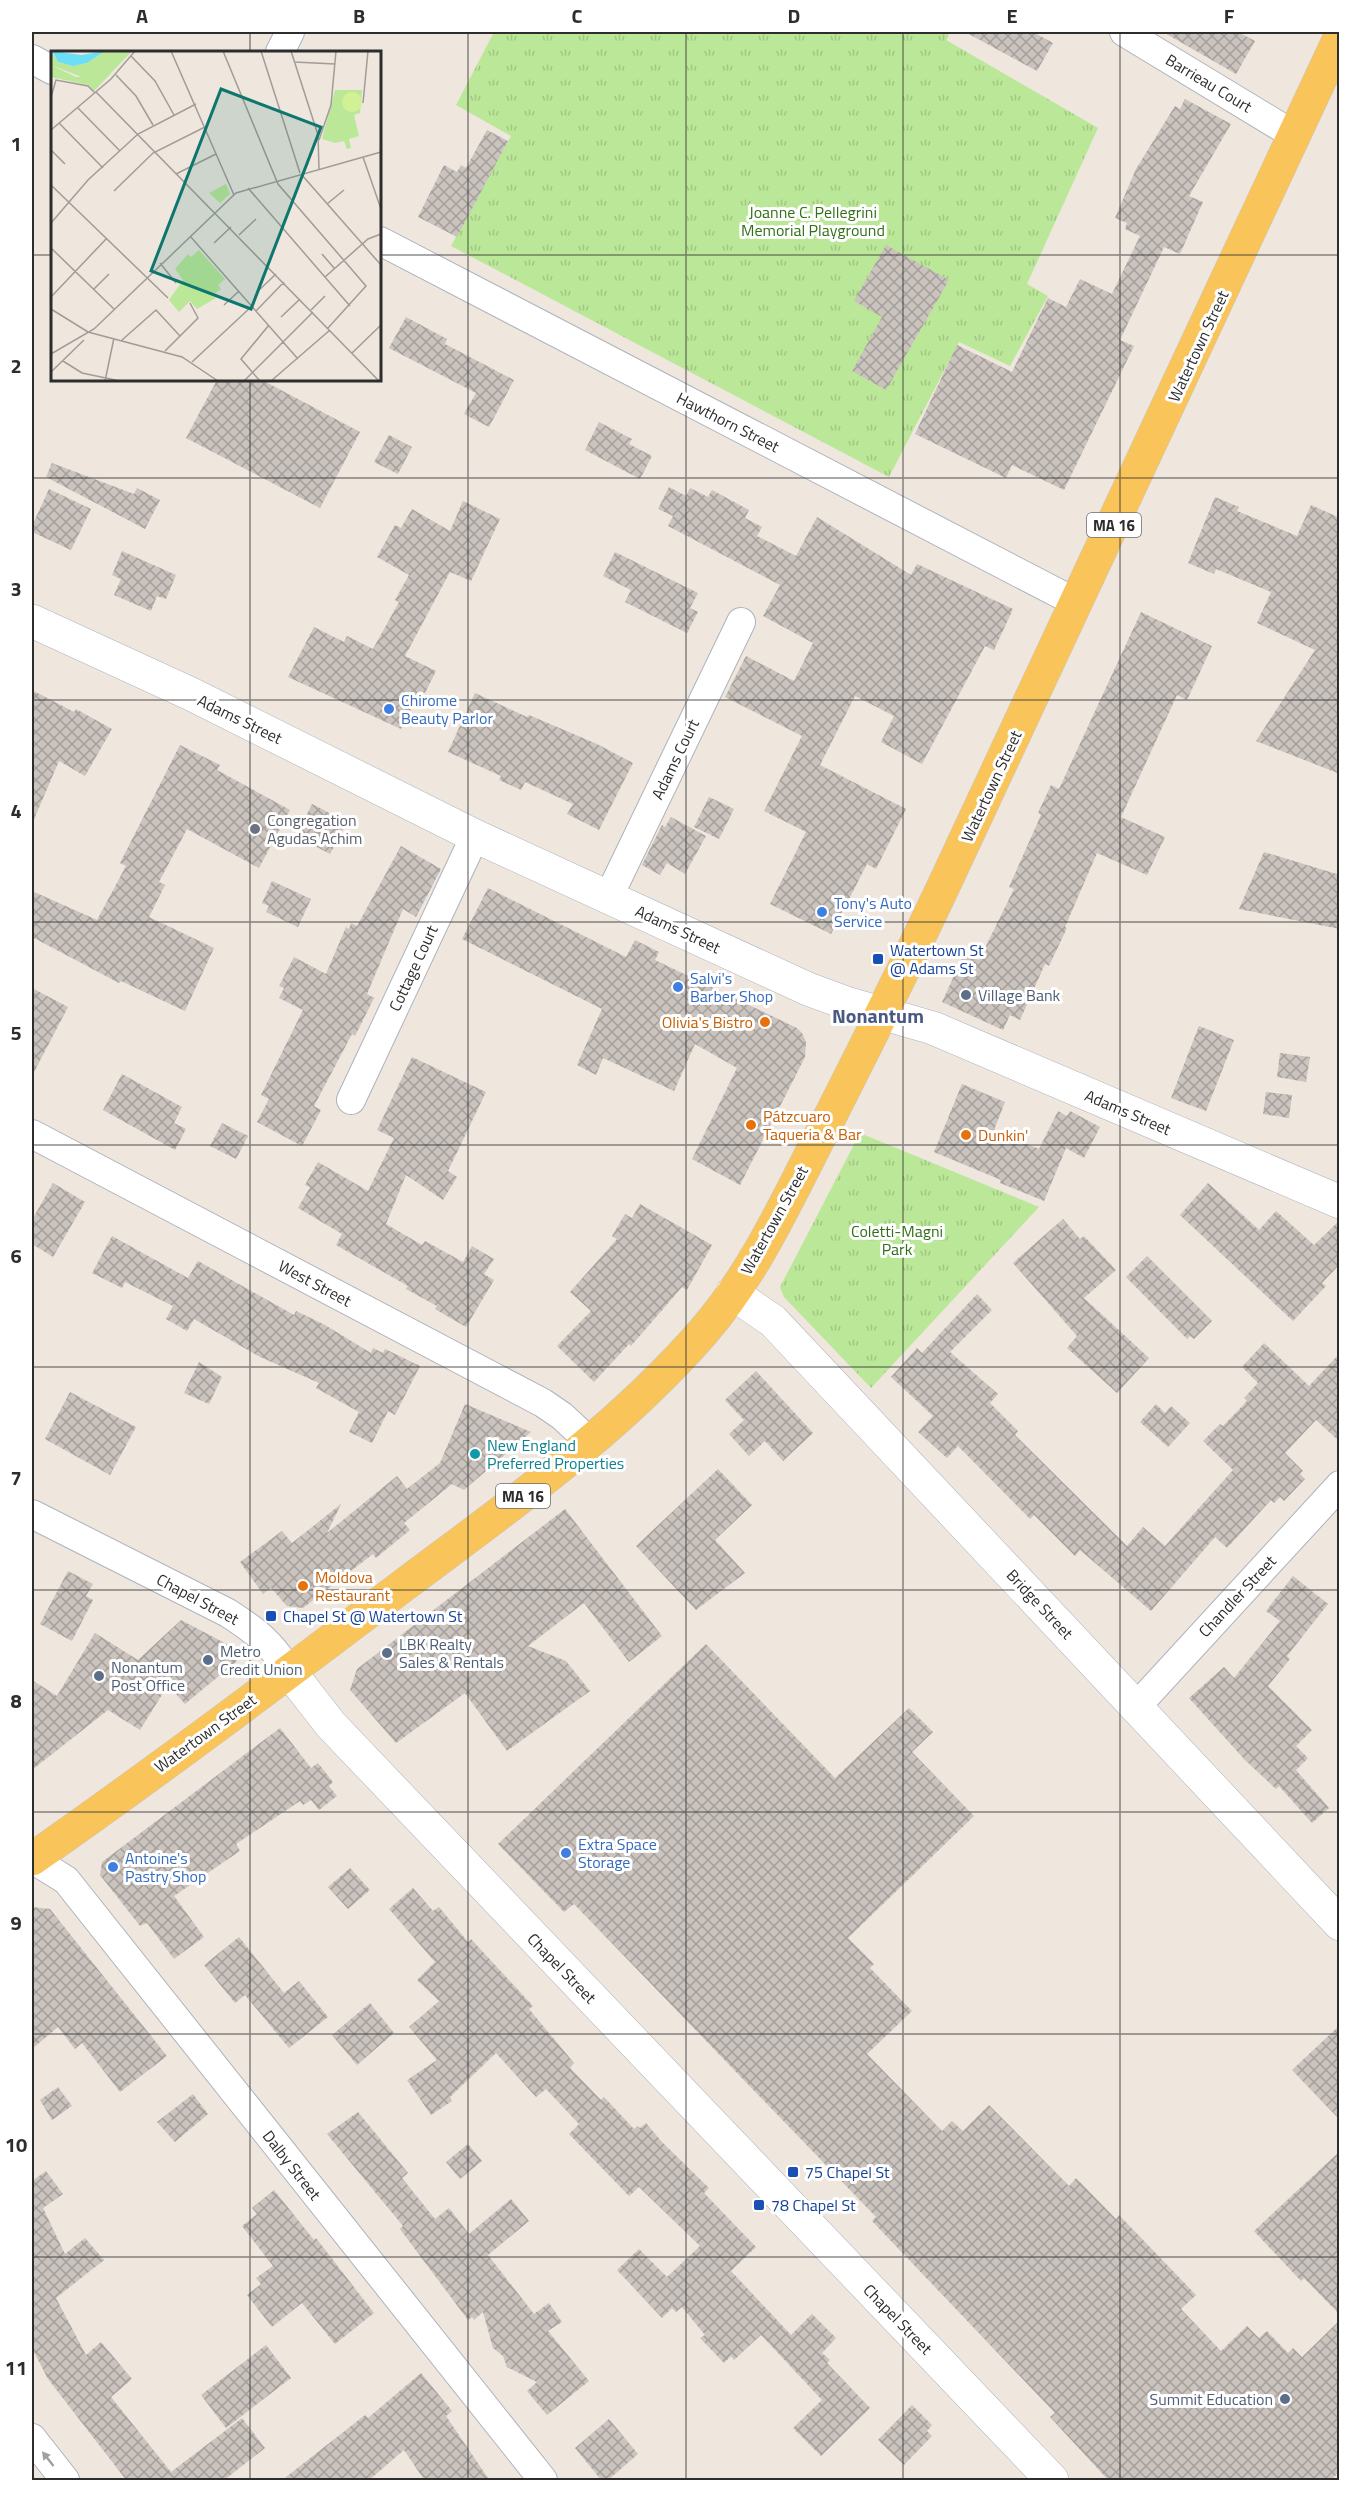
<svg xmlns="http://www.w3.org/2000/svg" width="1371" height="2512" font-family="'Titillium Web',sans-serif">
<defs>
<pattern id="park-tufts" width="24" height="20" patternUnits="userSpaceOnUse" patternTransform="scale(1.5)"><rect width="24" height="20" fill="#bbe898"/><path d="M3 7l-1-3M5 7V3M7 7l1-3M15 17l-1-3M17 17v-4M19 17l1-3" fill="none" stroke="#a1c783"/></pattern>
<pattern id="building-cross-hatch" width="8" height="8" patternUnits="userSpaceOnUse" patternTransform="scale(1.5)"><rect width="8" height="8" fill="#cac3be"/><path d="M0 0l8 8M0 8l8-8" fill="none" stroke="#a49f9b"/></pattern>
</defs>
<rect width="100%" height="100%" fill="#efe6de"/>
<g fill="url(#park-tufts)">
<polygon points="494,32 950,32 946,40 1098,128 1027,284 1048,296 1010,366 959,342 889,477 451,246 511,136 456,105"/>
<polygon points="860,1133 1039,1207 871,1388 784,1297 780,1287"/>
</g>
<g fill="url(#building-cross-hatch)">
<polygon points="965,32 1033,32 1053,43 1037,71"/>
<polygon points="1163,32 1238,32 1255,41 1236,74"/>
<polygon points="1185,99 1231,124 1189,196 1203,202 1180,254 1164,247 1120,340 1134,346 1064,490 1012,465 1006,478 915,434 957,345 1012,372 1048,298 1066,307 1080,279 1112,294 1140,236 1125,229 1127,223 1115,218 1136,169 1175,106 1180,109"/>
<polygon points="487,130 508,141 457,237 418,217 444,165 457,172 461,165 466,168"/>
<polygon points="886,245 949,280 886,390 852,371 882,317 854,301"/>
<polygon points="406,317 447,339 445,344 514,380 489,427 464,414 476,393 389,348"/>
<polygon points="217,380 262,380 360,432 320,508 186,438"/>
<polygon points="599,422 632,439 629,444 652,456 640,479 585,450"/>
<polygon points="389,435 412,447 398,474 374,462"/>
<polygon points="52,463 134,494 137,488 160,500 145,529 46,477"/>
<polygon points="669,487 686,496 690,488 708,497 712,490 749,510 745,518 762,527 757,536 796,556 817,517 911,575 917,564 1013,609 994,650 985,646 922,764 881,742 894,716 855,696 820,765 906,809 876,869 867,864 831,934 770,904 806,832 764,811 802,736 725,697 746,656 794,681 813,643 763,616 780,585 668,526 673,516 658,509"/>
<polygon points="49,489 91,509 71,550 32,532 32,526"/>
<polygon points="1215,497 1239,507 1237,511 1297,536 1311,505 1340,518 1340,774 1256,741 1315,650 1257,623 1271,592 1216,569 1214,574 1188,563"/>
<polygon points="463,501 500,519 471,581 450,572 405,656 436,671 425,693 420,691 401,729 288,677 314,627 344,642 347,636 373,649 399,602 395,600 409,575 377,557 395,525 401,528 412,509 450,531"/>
<polygon points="122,551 176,575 166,599 157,596 151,611 114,595 121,579 112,575"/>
<polygon points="615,552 698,593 690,608 698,612 687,633 625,602 631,590 603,576"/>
<polygon points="1141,612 1212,646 1187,700 1177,695 1121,817 1165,837 1147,875 1097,853 1065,927 1067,928 1049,966 1045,964 1020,1020 1010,1015 1003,1030 942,1002 964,954 979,960 1014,889 1009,887 1041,815 1038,813 1051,785 1059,789"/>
<polygon points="32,690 74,712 76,709 112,729 85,776 59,761 32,824"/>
<polygon points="475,693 527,717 529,715 597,744 633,763 599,830 567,814 573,804 525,782 521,790 499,780 501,776 448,752"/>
<polygon points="180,745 220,765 217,770 290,810 259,868 187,829 159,882 165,885 149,917 214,948 185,1011 121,981 119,983 32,937 32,891 97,920 126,866 120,863"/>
<polygon points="709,797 734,809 719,839 694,827"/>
<polygon points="312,804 347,822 330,854 296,836"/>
<polygon points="671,817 706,836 685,874 667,863 660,875 642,865 662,825 665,827"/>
<polygon points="401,846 441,869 416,917 403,909 367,994 374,998 355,1036 352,1034 314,1106 321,1110 302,1146 257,1122 269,1099 261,1095 303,1010 279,998 284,988 279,986 294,957 326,974 346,927 349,929 351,923 357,926"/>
<polygon points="1264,852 1340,875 1340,929 1239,909"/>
<polygon points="272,881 311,899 298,927 266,912 269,906 262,903"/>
<polygon points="488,888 626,957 635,940 659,952 655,960 797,1028 802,1033 806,1042 805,1057 740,1185 692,1159 737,1068 695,1044 674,1091 603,1058 596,1075 577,1065 602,1009 462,939"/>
<polygon points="32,988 68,1007 32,1076"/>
<polygon points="1199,1026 1234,1040 1206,1111 1171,1098"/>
<polygon points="1280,1053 1310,1057 1306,1082 1277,1077"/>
<polygon points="412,1057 486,1092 448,1171 457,1177 443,1200 406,1175 386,1224 422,1245 425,1241 463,1262 472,1246 494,1259 484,1274 494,1280 466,1327 435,1309 437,1306 406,1289 408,1286 336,1245 342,1234 298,1208 310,1187 305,1185 318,1162 368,1191 394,1138 377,1130"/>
<polygon points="122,1074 182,1107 174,1123 186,1129 175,1150 103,1110"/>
<polygon points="962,1084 1005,1102 994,1130 1039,1149 1058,1111 1067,1116 1070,1111 1100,1127 1084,1158 1066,1148 1044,1201 1000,1183 1001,1180 934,1152"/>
<polygon points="1266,1092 1292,1095 1289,1118 1263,1114"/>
<polygon points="222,1123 248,1136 236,1159 210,1146"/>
<polygon points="53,1183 85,1202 53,1257 32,1244 32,1220"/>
<polygon points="1208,1183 1259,1230 1276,1211 1314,1245 1340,1220 1340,1264 1322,1283 1326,1286 1293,1321 1180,1215"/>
<polygon points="640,1204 712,1245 687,1290 682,1287 631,1346 629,1344 594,1382 557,1346 591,1311 570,1292 617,1239 612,1236 625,1214 632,1218"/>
<polygon points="1063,1219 1080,1239 1084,1236 1116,1270 1084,1298 1149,1358 1117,1393 1067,1348 1077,1336 1013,1263"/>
<polygon points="112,1236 188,1278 198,1261 294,1315 296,1311 325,1325 371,1353 373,1348 383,1353 385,1349 420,1366 395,1415 388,1411 372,1443 349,1432 359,1412 316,1388 319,1383 258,1356 194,1319 187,1331 166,1319 173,1306 125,1282 122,1288 92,1273"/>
<polygon points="1147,1256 1212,1321 1194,1339 1190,1336 1187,1339 1126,1277"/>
<polygon points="977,1294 992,1310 950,1352 998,1394 990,1403 1018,1431 1015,1435 1127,1546 1143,1527 1165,1546 1233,1470 1203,1441 1220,1424 1223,1426 1247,1401 1244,1398 1258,1383 1242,1367 1264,1343 1309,1386 1340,1353 1340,1442 1316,1420 1285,1453 1303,1471 1300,1474 1305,1479 1284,1501 1280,1497 1274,1503 1271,1500 1227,1548 1215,1537 1151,1611 1080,1550 1075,1556 1034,1515 1030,1519 958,1446 947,1458 918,1432 933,1416 891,1377 917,1348 922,1353"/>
<polygon points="199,1362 222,1377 209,1404 184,1393"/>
<polygon points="756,1371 813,1433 783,1461 765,1441 749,1456 729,1434 744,1420 725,1400"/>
<polygon points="70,1392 136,1427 110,1475 45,1439"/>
<polygon points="465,1404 531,1432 464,1490 452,1484 404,1523 410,1530 376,1558 373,1554 303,1608 287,1606 271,1588 263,1594 240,1562 282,1531 292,1543 341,1504 327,1533 397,1476 407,1489 440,1463"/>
<polygon points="1156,1404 1165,1413 1171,1406 1190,1423 1168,1447 1140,1422"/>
<polygon points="718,1469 752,1505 715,1540 745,1573 696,1610 636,1546"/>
<polygon points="565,1509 662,1636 629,1662 584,1603 528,1646 566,1661 590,1691 507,1751 465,1693 396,1743 350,1690 357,1669"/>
<polygon points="68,1571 93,1584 86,1596 93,1600 72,1641 40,1624"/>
<polygon points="1293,1576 1328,1604 1287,1656 1290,1659 1268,1686 1312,1730 1296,1746 1308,1758 1296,1770 1329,1808 1312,1823 1279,1786 1276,1789 1245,1760 1189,1698 1224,1667 1234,1678 1280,1621 1266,1611"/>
<polygon points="181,1620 238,1650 232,1658 237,1661 185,1704 168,1685 140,1730 108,1710 32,1770 32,1680 57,1696 95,1633 138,1660"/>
<polygon points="706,1644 835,1778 909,1708 933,1732 912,1752 974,1816 848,1938 874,1964 870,1968 912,2011 867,2054 942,2131 952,2121 963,2131 989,2105 1069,2186 1076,2178 1116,2219 1119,2215 1196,2295 1181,2309 1221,2351 1247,2326 1259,2338 1267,2331 1288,2353 1293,2348 1302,2357 1340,2320 1340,2471 1330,2481 1109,2481 1050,2417 1055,2413 872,2221 876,2217 574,1904 564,1912 498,1844"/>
<polygon points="280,1728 311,1768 318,1763 333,1782 329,1786 337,1796 319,1810 311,1800 303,1805 300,1801 236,1844 240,1851 174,1896 204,1937 174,1959 147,1923 140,1926 100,1875 102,1862"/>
<polygon points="350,1868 370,1890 348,1909 328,1887"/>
<polygon points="413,1888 433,1911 439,1907 468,1942 471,1939 533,2006 529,2009 574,2063 570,2068 601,2100 604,2097 634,2129 637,2126 640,2128 646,2123 662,2142 709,2188 704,2193 756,2247 731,2271 791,2335 812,2314 836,2338 822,2353 830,2360 827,2363 870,2408 821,2456 793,2428 822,2400 761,2335 734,2360 731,2356 724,2363 700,2338 705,2335 682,2307 676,2312 672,2308 662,2318 617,2270 639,2249 667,2277 700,2246 639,2187 629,2196 569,2134 579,2124 546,2089 536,2097 496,2053 450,2097 452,2101 431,2115 407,2080 437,2060 409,2027 439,2001 417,1980 435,1962 389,1909"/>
<polygon points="32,1907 50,1909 167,2056 120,2092 82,2043 75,2049 58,2027 32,2049"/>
<polygon points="239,1937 284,1993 299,1981 328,2017 289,2048 245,1995 235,2003 204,1965"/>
<polygon points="370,2003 394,2033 357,2065 332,2035"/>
<polygon points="1340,2025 1340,2120 1292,2070"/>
<polygon points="58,2087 72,2106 52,2120 40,2100"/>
<polygon points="193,2094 208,2114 175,2142 157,2122"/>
<polygon points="358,2112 408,2173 402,2178 435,2219 449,2208 469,2234 511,2199 529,2221 488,2255 534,2314 549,2303 562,2322 548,2331 589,2381 547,2415 527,2391 537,2382 507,2367 503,2356 493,2348 483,2312 474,2320 472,2317 468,2320 400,2229 403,2226 327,2134"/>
<polygon points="468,2144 482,2161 460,2179 446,2162"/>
<polygon points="1340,2151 1340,2315 1304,2278 1301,2281 1254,2231"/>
<polygon points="46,2171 63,2194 43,2208 65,2254 85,2238 104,2260 56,2298 86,2355 101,2342 132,2379 111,2397 171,2472 242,2418 265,2448 223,2481 127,2481 48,2379 32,2348 32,2181"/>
<polygon points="274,2190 314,2240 316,2238 374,2313 335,2344 302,2303 272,2327 247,2295 261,2284 256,2278 273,2266 242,2226 257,2214 252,2208"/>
<polygon points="266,2345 291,2378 226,2428 201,2395"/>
<polygon points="421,2373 452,2411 446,2416 490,2481 425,2481 404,2450 368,2481 281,2481 365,2415 368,2418"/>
<polygon points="912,2405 932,2425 927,2431 932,2436 904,2465 878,2440"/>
<polygon points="609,2419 638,2454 607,2481 602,2481 575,2448"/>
</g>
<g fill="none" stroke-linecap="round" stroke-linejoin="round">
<defs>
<g id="minor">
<polyline points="1124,32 1294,135"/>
<polyline points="280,52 290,32"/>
<polyline points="32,59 52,70"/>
<polyline points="380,241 1077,603"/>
<polyline points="609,896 741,622"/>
<polyline points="351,1100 475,836"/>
<polyline points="32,1134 543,1403 562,1416 591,1443"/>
<path d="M32,1514L228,1613C257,1632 269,1641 289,1671"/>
<polyline points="1136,1707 1340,1485"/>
<polyline points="32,1859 66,1880 543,2480"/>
<polyline points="32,2438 65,2480"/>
</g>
<g id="tertiary">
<polyline points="32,621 191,694 475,836 808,989 846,1003 933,1028 1340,1202"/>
<polyline points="732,1293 773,1321 1340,1924"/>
<polyline points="289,1671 331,1725 1052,2480"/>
</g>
<path id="primary" d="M32,1859C158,1771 281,1678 404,1585C509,1506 616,1432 703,1332C751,1277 783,1209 816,1144C860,1058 903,972 944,885C1078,603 1209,320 1340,37"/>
</defs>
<use href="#minor" stroke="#aeb3bd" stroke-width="30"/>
<use href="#tertiary" stroke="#aeb3bd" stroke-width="34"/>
<use href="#primary" stroke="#c8c8c8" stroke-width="34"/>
<use href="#minor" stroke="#fff" stroke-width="28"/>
<use href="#tertiary" stroke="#fff" stroke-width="33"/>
<use href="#primary" stroke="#f9c459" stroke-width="33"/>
</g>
<defs><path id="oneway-solid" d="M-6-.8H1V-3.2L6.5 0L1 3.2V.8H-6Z" transform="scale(1.5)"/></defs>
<use fill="#a0a0a0" href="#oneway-solid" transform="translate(48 2459) rotate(-128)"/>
<path fill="none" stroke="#2d2d2d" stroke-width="1.5" stroke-opacity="0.55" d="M250,32V52M468,32V2480M686,32V2480M903,32V2480M1120,32V2480M32,255H52M380,255H1340M250,380V2480M32,478H1340M32,700H1340M32,922H1340M32,1145H1340M32,1367H1340M32,1590H1340M32,1812H1340M32,2034H1340M32,2257H1340"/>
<g fill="#3f7fe0" stroke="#fff" stroke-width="2">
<circle cx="389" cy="709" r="6"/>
<circle cx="822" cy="912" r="6"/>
<circle cx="678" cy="987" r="6"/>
<circle cx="566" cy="1853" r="6"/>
<circle cx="113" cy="1867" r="6"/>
</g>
<circle fill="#6b7280" stroke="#fff" stroke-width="2" cx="255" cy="829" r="6"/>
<g fill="#1a4fb4" stroke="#fff" stroke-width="2">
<rect x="872" y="953" width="12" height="12" rx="3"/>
<rect x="265" y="1610" width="12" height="12" rx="3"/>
<rect x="787" y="2166" width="12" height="12" rx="3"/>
<rect x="753" y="2199" width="12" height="12" rx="3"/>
</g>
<g fill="#5c6f8a" stroke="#fff" stroke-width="2">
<circle cx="966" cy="995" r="6"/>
<circle cx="387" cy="1653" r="6"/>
<circle cx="208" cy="1660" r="6"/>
<circle cx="99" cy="1676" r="6"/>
<circle cx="1285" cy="2399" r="6"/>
</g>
<g fill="#e8710a" stroke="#fff" stroke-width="2">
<circle cx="765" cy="1022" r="6"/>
<circle cx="751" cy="1125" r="6"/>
<circle cx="966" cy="1135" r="6"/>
<circle cx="303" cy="1586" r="6"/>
</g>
<circle fill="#0f9aa8" stroke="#fff" stroke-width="2" cx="475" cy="1454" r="6"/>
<g text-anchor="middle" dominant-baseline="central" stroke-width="6" stroke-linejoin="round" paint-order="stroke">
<g fill="#fff" stroke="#6c6c6c" stroke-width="1.5">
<rect x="1087" y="513" width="54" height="24" rx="4.5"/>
<rect x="496" y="1484" width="54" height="24" rx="4.5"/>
</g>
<g font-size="15" font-weight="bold" fill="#2d2d2d">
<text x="1114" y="525">MA 16</text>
<text x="523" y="1496">MA 16</text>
</g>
<g font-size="16" fill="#2d2d2d" stroke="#fff">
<text transform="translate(1209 83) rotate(31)">Barrieau Court</text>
<text transform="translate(1198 346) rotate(-65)">Watertown Street</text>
<text transform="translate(728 422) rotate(27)">Hawthorn Street</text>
<text transform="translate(240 719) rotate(26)">Adams Street</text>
<text transform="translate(675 759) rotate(-64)">Adams Court</text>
<text transform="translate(991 786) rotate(-65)">Watertown Street</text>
<text transform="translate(678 929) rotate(25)">Adams Street</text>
<text transform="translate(413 968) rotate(-65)">Cottage Court</text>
<text transform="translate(1128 1112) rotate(23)">Adams Street</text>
<text transform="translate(774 1220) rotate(-61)">Watertown Street</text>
<text transform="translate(315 1283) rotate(28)">West Street</text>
<text transform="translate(1237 1596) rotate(-47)">Chandler Street</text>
<text transform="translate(198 1599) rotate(28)">Chapel Street</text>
<text transform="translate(1040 1604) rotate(47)">Bridge Street</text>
<text transform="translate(205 1733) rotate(-36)">Watertown Street</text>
<text transform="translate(562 1968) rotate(46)">Chapel Street</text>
<text transform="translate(292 2165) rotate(52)">Dalby Street</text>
<text transform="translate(898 2319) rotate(46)">Chapel Street</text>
</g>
<g font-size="16" fill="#327017" stroke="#fff">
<text x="813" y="212">Joanne C. Pellegrini<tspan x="813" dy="18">Memorial Playground</tspan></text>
<text x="897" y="1231">Coletti-Magni<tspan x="897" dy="18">Park</tspan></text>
</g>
<g font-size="16" fill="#366cbe" stroke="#fff" text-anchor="start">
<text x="401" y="700">Chirome<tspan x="401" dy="18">Beauty Parlor</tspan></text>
<text x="834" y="903">Tony's Auto<tspan x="834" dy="18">Service</tspan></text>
<text x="690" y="978">Salvi's<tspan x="690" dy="18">Barber Shop</tspan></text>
<text x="578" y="1844">Extra Space<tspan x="578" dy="18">Storage</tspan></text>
<text x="125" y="1858">Antoine's<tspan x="125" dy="18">Pastry Shop</tspan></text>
</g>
<g font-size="16" fill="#5b616d" stroke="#fff" text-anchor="start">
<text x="267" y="820">Congregation<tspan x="267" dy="18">Agudas Achim</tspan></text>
</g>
<g font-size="16" fill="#164399" stroke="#fff" text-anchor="start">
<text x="890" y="950">Watertown St<tspan x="890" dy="18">@ Adams St</tspan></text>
<text x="283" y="1616">Chapel St @ Watertown St</text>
<text x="805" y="2172">75 Chapel St</text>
<text x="771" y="2205">78 Chapel St</text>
</g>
<g font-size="16" fill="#4e5e75" stroke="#fff" text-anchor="start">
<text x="978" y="995">Village Bank</text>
<text x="399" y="1644">LBK Realty<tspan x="399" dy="18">Sales &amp; Rentals</tspan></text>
<text x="220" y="1651">Metro<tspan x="220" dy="18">Credit Union</tspan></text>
<text x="111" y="1667">Nonantum<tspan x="111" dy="18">Post Office</tspan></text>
<text x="1273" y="2399" text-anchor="end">Summit Education</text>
</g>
<g font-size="16" fill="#c56008" stroke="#fff" text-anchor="start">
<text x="753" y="1022" text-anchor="end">Olivia's Bistro</text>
<text x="763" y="1116">Pátzcuaro<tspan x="763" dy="18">Taqueria &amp; Bar</tspan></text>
<text x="978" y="1135">Dunkin'</text>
<text x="315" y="1577">Moldova<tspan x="315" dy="18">Restaurant</tspan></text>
</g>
<g font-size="16" fill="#0d838f" stroke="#fff" text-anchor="start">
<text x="487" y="1445">New England<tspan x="487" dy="18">Preferred Properties</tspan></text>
</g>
<g font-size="20" font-weight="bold" fill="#4a5981" stroke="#fff">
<text x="878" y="1015">Nonantum</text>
</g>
</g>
<g transform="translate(51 51)">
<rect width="330" height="330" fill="#efe6de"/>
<path d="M70,0H81L43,40L37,34L0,26V14L25,26L47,25Z" fill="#bbe898"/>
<path d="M0,0L7,11L22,15L36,12L54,0H70L47,25L36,28L0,14Z" fill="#bbe898"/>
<path d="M284,39H311L309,62L303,64L308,85L298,88L300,97L296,98L293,90L284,92L271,88ZM175,133L179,143L169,152L158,142ZM148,199L174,228L167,234L170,238L162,244L165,247L146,258L139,250L128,261L118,249L132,229L124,218L137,203L140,206Z" fill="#bbe898"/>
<path d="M291 51a10 10 0 1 1 20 0a10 10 0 1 1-20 0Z" fill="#d2f094"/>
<path d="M1,0L30,4L54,0L36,12L22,15L7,11Z" fill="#6cdff6"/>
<path fill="none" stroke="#a19c97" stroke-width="1.5" d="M120,0L183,144M172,0L227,133L315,235L277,277M210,0L249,122M240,0L267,84L268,118M80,5L104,30L123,64M243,11L284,13M65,24L85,45L102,74M45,41L328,330M0,46L5,29L37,35L44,42M312,52L317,0M27,57L69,100M8,72L52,117M0,79L60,28L84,0M268,89L280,54L285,0M0,99L14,113M312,106L330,158M125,123L165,103M250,123L330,214M0,134L117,247M197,137L299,255M63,140L102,102L154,76M276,153L293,139M0,172L37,129L87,83L145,53M188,184L205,168M139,185L247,308M163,192L180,176M0,197L63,258M271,203L283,217M109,212L125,232M274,226L317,188L330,183M43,238L58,223M206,241L225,223M0,246L56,187M173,254L188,240M0,258L37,281L131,306L167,330M260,259L274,245M205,260L233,231M230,266L249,248M71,289L105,259L129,285M114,300L147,267L139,252M301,302L330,274M0,303L43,278L185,142L330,101M12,310L31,322L69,330M141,311L201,255M0,321L33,289M54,330L63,287M193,330L262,261M209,330L190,308L218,274M220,330L279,279"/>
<path fill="#0f766e" fill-opacity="0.15" stroke="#0f766e" stroke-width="3" d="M170,38L270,76L200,258L100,220Z"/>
<rect width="330" height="330" fill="none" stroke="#2d2d2d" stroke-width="3"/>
</g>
<rect width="1371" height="2512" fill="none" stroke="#ffffff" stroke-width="66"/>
<rect x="33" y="33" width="1305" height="2446" fill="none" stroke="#2d2d2d" stroke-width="2"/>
<g font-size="20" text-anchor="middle" font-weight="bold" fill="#2d2d2d">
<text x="142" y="23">A</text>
<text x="359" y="23">B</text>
<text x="577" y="23">C</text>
<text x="794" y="23">D</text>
<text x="1012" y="23">E</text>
<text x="1229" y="23">F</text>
<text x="16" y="151">1</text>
<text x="16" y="373">2</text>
<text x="16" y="596">3</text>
<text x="16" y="818">4</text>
<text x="16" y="1040">5</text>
<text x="16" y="1263">6</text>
<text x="16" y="1485">7</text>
<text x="16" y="1708">8</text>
<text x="16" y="1930">9</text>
<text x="16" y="2152">10</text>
<text x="16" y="2375">11</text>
</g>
</svg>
